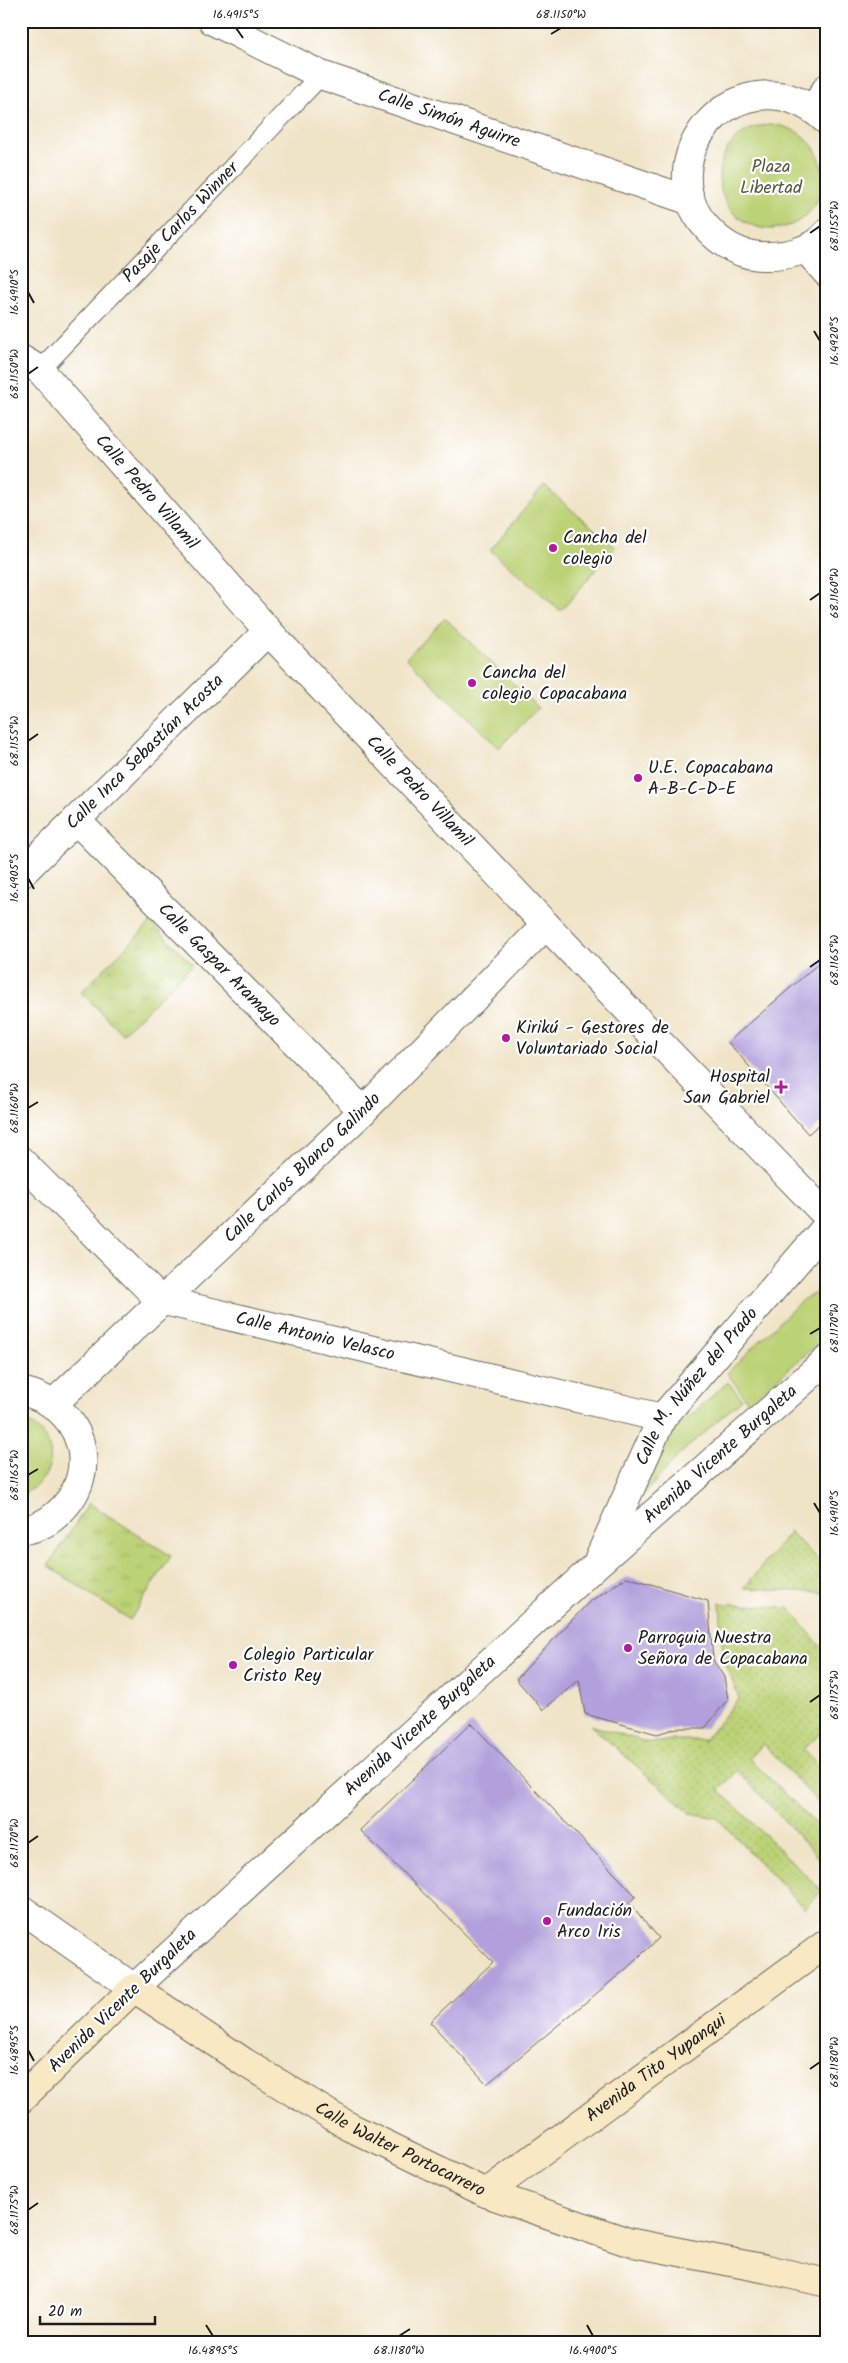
<svg xmlns="http://www.w3.org/2000/svg" width="848" height="2363" font-family="Kalam,sans-serif">
<defs>
<pattern id="grass-tufts" width="24" height="20" patternUnits="userSpaceOnUse" patternTransform="scale(1.25)"><rect width="24" height="20" fill="#bcd276"/><path d="M3 7l-1-3M5 7V3M7 7l1-3M15 17l-1-3M17 17v-4M19 17l1-3" fill="none" stroke="#a1b466"/></pattern>
<pattern id="garden-dots" width="8" height="8" patternUnits="userSpaceOnUse" patternTransform="scale(1.25)"><rect width="8" height="8" fill="#bcd276"/><path d="M2 2h.1M6 6h.1" fill="none" stroke="#a1b466" stroke-width="1.8" stroke-linecap="round"/></pattern>
</defs>
<rect width="100%" height="100%" fill="#fff"/>
<filter id="ink" filterUnits="userSpaceOnUse"><feTurbulence type="fractalNoise" baseFrequency=".02" numOctaves="2"/><feDisplacementMap in="SourceGraphic" scale="10" xChannelSelector="R" yChannelSelector="G"/><feConvolveMatrix kernelMatrix="1 2 1 2 8 2 1 2 1" color-interpolation-filters="sRGB"/></filter>
<filter id="wash" filterUnits="userSpaceOnUse"><feTurbulence type="fractalNoise" baseFrequency=".0096" numOctaves="4" result="noise"/><feDisplacementMap in="SourceGraphic" scale="20" xChannelSelector="R" yChannelSelector="G"/><feGaussianBlur stdDeviation="1.12" result="paint"/><feColorMatrix in="noise" values="0 0 0 0 0 0 0 0 0 0 0 0 0 0 0 0 0 1.4 0 .05"/><feComposite in="paint" operator="in"/></filter>
<g filter="url(#wash)">
<rect width="100%" height="100%" fill="#f0e4c7"/>
<g fill="url(#grass-tufts)" stroke="#6c7749">
<polygon points="151,922 193,965 122,1034 81,992"/>
<polygon points="89,1503 171,1556 130,1620 48,1566"/>
</g>
<g fill="#bcd276" stroke="#6c7749">
<circle cx="771" cy="177" r="52"/>
<polygon points="544,486 615,547 561,611 490,550"/>
<polygon points="445,618 538,708 499,748 406,658"/>
<polygon points="827,1292 827,1336 749,1403 727,1373 802,1300 816,1293"/>
<polygon points="728,1382 742,1399 680,1454 632,1507 664,1439"/>
<path d="M21,1419C61,1435 60,1479 21,1494Z"/>
</g>
<g fill="url(#garden-dots)" stroke="#6c7749">
<polygon points="790,1532 827,1569 827,1593 744,1588"/>
<polygon points="720,1603 789,1608 827,1654 827,1728 803,1749 827,1773 827,1812 763,1744 749,1758 827,1835 827,1867 738,1771 719,1790 822,1891 804,1908 717,1818 690,1813 590,1725 650,1743 673,1740 705,1740 739,1698 723,1657"/>
</g>
<g id="blocks">
<g fill="#b1a0dc">
<polygon points="827,956 827,1118 808,1134 728,1042"/>
<polygon points="627,1577 708,1601 713,1660 724,1677 728,1699 705,1728 677,1728 657,1734 585,1714 579,1680 543,1710 516,1679 589,1602"/>
<polygon points="471,1723 636,1896 629,1903 659,1938 626,1969 487,2084 430,2022 493,1962 360,1830"/>
</g>
</g>
</g>
<g filter="url(#ink)">
<use href="#blocks" fill-opacity="0" stroke="#666258" stroke-width="1"/>
<g fill="none" stroke-linecap="round" stroke-linejoin="round">
<defs>
<g id="service">
<path id="s1" d="M40,370L321,75"/>
</g>
<g id="minor">
<path id="s2" d="M213,21L321,75L691,201"/>
<polyline points="814,109 827,88"/>
<path d="M827,121C742,42 636,164 714,235C727,247 743,255 761,256C784,257 811,252 827,233"/>
<polyline points="806,249 827,273"/>
<path id="s3" d="M21,359L40,370L268,631L546,925L827,1216"/>
<path id="s4" d="M76,820L363,1111"/>
<path id="s5" d="M21,874L268,631"/>
<path id="s6" d="M21,1161L160,1300L662,1418"/>
<path d="M21,1391C82,1404 105,1473 56,1515C47,1523 34,1529 21,1530"/>
<path id="s7" d="M54,1403L363,1111L546,925"/>
<path id="s8" d="M599,1558L662,1418L827,1226"/>
<path id="s9" d="M21,1909L134,1988L596,1565L827,1360"/>
</g>
<g id="secondary">
<path id="s10" d="M21,2099L134,1988L244,2062L350,2127L486,2193L628,2242L767,2269L827,2283"/>
<path id="s11" d="M486,2193L827,1943"/>
</g>
</defs>
<use href="#service" stroke="#666258" stroke-width="21"/>
<use href="#minor" stroke="#666258" stroke-width="30"/>
<use href="#secondary" stroke="#666258" stroke-width="30"/>
<use href="#service" stroke="#fff" stroke-width="19"/>
<use href="#minor" stroke="#fff" stroke-width="28"/>
<use href="#secondary" stroke="#f8e8c3" stroke-width="28"/>
</g>
</g>
<path fill="none" stroke="#1c1c1c" stroke-width="2" d="M236,28L243,38M551,34L561,28M810,233L820,226M28,292L34,303M814,331L820,341M28,374L38,367M810,600L820,593M28,741L38,734M28,878L34,889M810,967L820,960M28,1108L38,1102M810,1334L820,1328M28,1475L38,1469M814,1503L820,1513M810,1702L820,1695M28,1843L38,1836M28,2050L34,2061M810,2069L820,2062M28,2210L38,2203M206,2325L213,2336M587,2325L593,2336M399,2336L410,2329"/>
<g fill="#b5179e" stroke="#fff" stroke-width="2">
<circle cx="553" cy="548" r="5"/>
<circle cx="472" cy="683" r="5"/>
<circle cx="638" cy="778" r="5"/>
<circle cx="506" cy="1038" r="5"/>
<path d="M778.5 1079.5h5v5h5v5h-5v5h-5v-5h-5v-5h5z"/>
<circle cx="628" cy="1648" r="5"/>
<circle cx="233" cy="1665" r="5"/>
<circle cx="547" cy="1921" r="5"/>
</g>
<g text-anchor="middle" dominant-baseline="central" stroke-width="4.5" stroke-linejoin="round" paint-order="stroke">
<g font-size="18" fill="#1c1c1c" stroke="#fff">
<text stroke="none"><textPath href="#s2" startOffset="256">Calle Simón Aguirre</textPath></text>
<text stroke="none"><textPath href="#s1" startOffset="204">Pasaje Carlos Winner</textPath></text>
<text stroke="none"><textPath href="#s3" startOffset="184">Calle Pedro Villamil</textPath></text>
<text stroke="none"><textPath href="#s5" startOffset="174">Calle Inca Sebastían Acosta</textPath></text>
<text stroke="none"><textPath href="#s3" startOffset="589">Calle Pedro Villamil</textPath></text>
<text stroke="none"><textPath href="#s4" startOffset="204">Calle Gaspar Aramayo</textPath></text>
<text stroke="none"><textPath href="#s7" startOffset="342">Calle Carlos Blanco Galindo</textPath></text>
<text stroke="none"><textPath href="#s6" startOffset="356">Calle Antonio Velasco</textPath></text>
<text stroke="none"><textPath href="#s8" startOffset="199">Calle M. Núñez del Prado</textPath></text>
<text stroke="none"><textPath href="#s9" startOffset="931">Avenida Vicente Burgaleta</textPath></text>
<text stroke="none"><textPath href="#s9" startOffset="526">Avenida Vicente Burgaleta</textPath></text>
<text transform="translate(123 2001) rotate(-44)">Avenida Vicente Burgaleta</text>
<text stroke="none"><textPath href="#s11" startOffset="211">Avenida Tito Yupanqui</textPath></text>
<text stroke="none"><textPath href="#s10" startOffset="470">Calle Walter Portocarrero</textPath></text>
</g>
<g font-size="18" fill="#545c3c" stroke="#fff">
<text x="771" y="167">Plaza<tspan x="771" dy="21">Libertad</tspan></text>
</g>
<g font-size="18" fill="#1c1c1c" stroke="#fff" text-anchor="start">
<text x="563" y="538">Cancha del<tspan x="563" dy="21">colegio</tspan></text>
<text x="482" y="673">Cancha del<tspan x="482" dy="21">colegio Copacabana</tspan></text>
<text x="648" y="768">U.E. Copacabana<tspan x="648" dy="21">A-B-C-D-E</tspan></text>
<text x="516" y="1028">Kirikú - Gestores de<tspan x="516" dy="21">Voluntariado Social</tspan></text>
<text x="770" y="1077" text-anchor="end">Hospital<tspan x="770" dy="21">San Gabriel</tspan></text>
<text x="638" y="1638">Parroquia Nuestra<tspan x="638" dy="21">Señora de Copacabana</tspan></text>
<text x="243" y="1655">Colegio Particular<tspan x="243" dy="21">Cristo Rey</tspan></text>
<text x="557" y="1911">Fundación<tspan x="557" dy="21">Arco Iris</tspan></text>
</g>
</g>
<rect width="848" height="2363" fill="none" stroke="#fff" stroke-width="55"/>
<path d="M40 2316v8h115v-8" fill="none" stroke="#1c1c1c" stroke-width="2.5"/>
<text x="48" y="2316" font-size="15" fill="#1c1c1c" stroke="#ffffff" stroke-width="4" paint-order="stroke">20 m</text>
<rect x="28" y="28" width="792" height="2308" fill="none" stroke="#1c1c1c" stroke-width="2"/>
<g font-size="12" text-anchor="middle" fill="#1c1c1c">
<text x="236" y="18">16.4915°S</text>
<text x="561" y="18">68.1150°W</text>
<text transform="translate(834 226) rotate(-90)" y="4">68.1155°W</text>
<text transform="translate(14 292) rotate(-90)" y="4">16.4910°S</text>
<text transform="translate(834 341) rotate(-90)" y="4">16.4920°S</text>
<text transform="translate(14 374) rotate(-90)" y="4">68.1150°W</text>
<text transform="translate(834 593) rotate(-90)" y="4">68.1160°W</text>
<text transform="translate(14 741) rotate(-90)" y="4">68.1155°W</text>
<text transform="translate(14 878) rotate(-90)" y="4">16.4905°S</text>
<text transform="translate(834 960) rotate(-90)" y="4">68.1165°W</text>
<text transform="translate(14 1108) rotate(-90)" y="4">68.1160°W</text>
<text transform="translate(834 1328) rotate(-90)" y="4">68.1170°W</text>
<text transform="translate(14 1475) rotate(-90)" y="4">68.1165°W</text>
<text transform="translate(834 1513) rotate(-90)" y="4">16.4910°S</text>
<text transform="translate(834 1695) rotate(-90)" y="4">68.1175°W</text>
<text transform="translate(14 1843) rotate(-90)" y="4">68.1170°W</text>
<text transform="translate(14 2050) rotate(-90)" y="4">16.4895°S</text>
<text transform="translate(834 2062) rotate(-90)" y="4">68.1180°W</text>
<text transform="translate(14 2210) rotate(-90)" y="4">68.1175°W</text>
<text x="213" y="2354">16.4895°S</text>
<text x="399" y="2354">68.1180°W</text>
<text x="593" y="2354">16.4900°S</text>
</g>
</svg>
